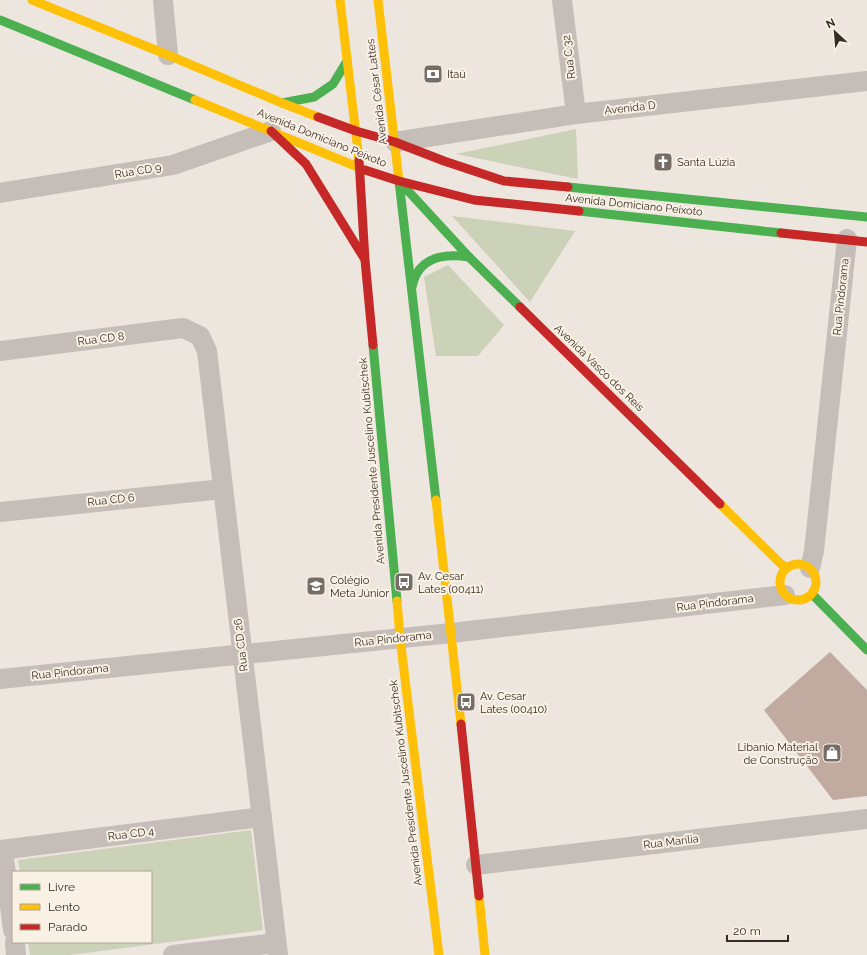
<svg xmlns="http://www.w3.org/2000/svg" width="867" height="955" font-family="Raleway,sans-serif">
<rect width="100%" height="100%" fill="#ece6df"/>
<g fill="#ccd2b8">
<polygon points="576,129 578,179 456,154"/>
<polygon points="452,216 575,231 530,302"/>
<polygon points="448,265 504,325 478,356 436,356 424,277"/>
<polygon points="251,830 263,930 70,955 30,955 28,942 151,942 151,872 20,872 18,860"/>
</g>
<polygon fill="#c1aa9f" points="830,652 867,690 867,796 833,800 764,710"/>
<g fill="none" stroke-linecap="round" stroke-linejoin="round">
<g stroke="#c5beb8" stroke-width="20">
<polyline points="163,0 168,55"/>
<polyline points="562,0 576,114"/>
<polyline points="395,142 576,114 867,81"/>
<polyline points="0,193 173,165 271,131"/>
<polyline points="0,351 183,328 200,336 207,351 278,955"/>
<polyline points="0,512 223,489"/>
<polyline points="810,568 814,551 847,239"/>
<polyline points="0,679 451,633 785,595"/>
<polyline points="0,850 262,817"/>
<polyline points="3,850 13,930"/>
<polyline points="476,865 867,819"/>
<polyline points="15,942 16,955"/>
<polyline points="173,955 276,943"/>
</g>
<g stroke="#4caf50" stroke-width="9">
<polyline points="0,20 195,100"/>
<polyline points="282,103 314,97 333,84 347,61"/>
<polyline points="399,181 469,257 520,307"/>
<polyline points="399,181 436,500"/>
<polyline points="568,187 867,217"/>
<polyline points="579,211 781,233"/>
<path d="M412,287C413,283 414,279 416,275C426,255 450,254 469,257"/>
<polyline points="373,345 397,601"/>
<polyline points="812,594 867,650"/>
</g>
<g stroke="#ffc107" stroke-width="9">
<polyline points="32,0 168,55 282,103 318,117"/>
<polyline points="340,0 359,160"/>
<polyline points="378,0 399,181"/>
<polyline points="195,100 365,170"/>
<polyline points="436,500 461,724"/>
<polyline points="720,504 781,564 787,568"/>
<circle cx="798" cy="582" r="18"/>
<polyline points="397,601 400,638 439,955"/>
<polyline points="479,896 485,955"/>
</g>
<g stroke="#c62828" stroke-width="9">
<polyline points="318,117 356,131 395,142 444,161 504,181 568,187"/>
<polyline points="271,131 306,164 364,258"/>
<polyline points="359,160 365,260 373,345"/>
<polyline points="365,170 399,181 474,200 579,211"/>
<polyline points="781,233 867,242"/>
<polyline points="520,307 720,504"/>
<polyline points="461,724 479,896"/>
</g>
</g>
<defs>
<symbol id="bank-square" viewBox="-11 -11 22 22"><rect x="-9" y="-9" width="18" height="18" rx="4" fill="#766d67" stroke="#faf1e5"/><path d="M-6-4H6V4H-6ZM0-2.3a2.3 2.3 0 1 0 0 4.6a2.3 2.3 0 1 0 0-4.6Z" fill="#fff"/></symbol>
<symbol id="church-square" viewBox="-11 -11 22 22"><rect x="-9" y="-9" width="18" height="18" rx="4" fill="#766d67" stroke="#faf1e5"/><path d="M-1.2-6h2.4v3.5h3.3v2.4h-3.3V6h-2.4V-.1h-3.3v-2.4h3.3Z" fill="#fff"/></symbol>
<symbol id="bus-square" viewBox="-11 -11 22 22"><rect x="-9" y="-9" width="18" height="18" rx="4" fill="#766d67" stroke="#faf1e5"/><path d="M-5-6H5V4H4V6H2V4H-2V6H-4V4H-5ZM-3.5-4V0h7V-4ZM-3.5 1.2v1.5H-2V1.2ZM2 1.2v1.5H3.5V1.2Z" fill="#fff"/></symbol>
<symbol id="school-square" viewBox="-11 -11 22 22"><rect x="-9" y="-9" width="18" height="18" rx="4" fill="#766d67" stroke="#faf1e5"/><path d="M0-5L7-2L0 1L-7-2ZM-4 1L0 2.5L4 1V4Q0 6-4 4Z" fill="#fff"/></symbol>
<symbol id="shop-square" viewBox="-11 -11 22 22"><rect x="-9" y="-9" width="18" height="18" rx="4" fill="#766d67" stroke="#faf1e5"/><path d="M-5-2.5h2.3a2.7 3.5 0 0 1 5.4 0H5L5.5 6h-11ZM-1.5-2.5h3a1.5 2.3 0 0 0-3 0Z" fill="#fff"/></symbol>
</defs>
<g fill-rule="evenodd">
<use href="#bank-square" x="422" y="63" width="22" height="22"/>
<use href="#church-square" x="652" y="151" width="22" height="22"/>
<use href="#bus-square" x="393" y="571" width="22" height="22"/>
<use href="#school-square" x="305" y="575" width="22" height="22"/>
<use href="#bus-square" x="455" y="691" width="22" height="22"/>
<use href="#shop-square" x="821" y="742" width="22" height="22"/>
</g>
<g text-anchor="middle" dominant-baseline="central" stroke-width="4" stroke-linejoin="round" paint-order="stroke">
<g font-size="11" fill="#362c26" stroke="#faf1e5">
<text transform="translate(569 57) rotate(-97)">Rua C 32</text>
<text transform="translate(377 92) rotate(-97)">Avenida César Lattes</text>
<text transform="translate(630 108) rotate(-6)">Avenida D</text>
<text transform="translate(322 138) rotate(22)">Avenida Domiciano Peixoto</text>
<text transform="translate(138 171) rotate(-9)">Rua CD 9</text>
<text transform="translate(634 205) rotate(6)">Avenida Domiciano Peixoto</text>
<text transform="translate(841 297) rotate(-84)">Rua Pindorama</text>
<text transform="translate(101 339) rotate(-7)">Rua CD 8</text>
<text transform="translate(599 368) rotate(44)">Avenida Vasco dos Reis</text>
<text transform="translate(372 461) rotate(-95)">Avenida Presidente Juscelino Kubitschek</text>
<text transform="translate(111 500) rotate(-6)">Rua CD 6</text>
<text transform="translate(715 603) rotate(-7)">Rua Pindorama</text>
<text transform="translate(393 639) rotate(-6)">Rua Pindorama</text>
<text transform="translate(241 645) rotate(-97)">Rua CD 26</text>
<text transform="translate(70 672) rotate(-6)">Rua Pindorama</text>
<text transform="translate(406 783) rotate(-97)">Avenida Presidente Juscelino Kubitschek</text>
<text transform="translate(131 834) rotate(-7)">Rua CD 4</text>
<text transform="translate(671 842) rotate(-7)">Rua Marília</text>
</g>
<g font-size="11" fill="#362c26" stroke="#faf1e5" text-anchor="start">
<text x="447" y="74">Itaú</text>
<text x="677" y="162">Santa Lúzia</text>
<text x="418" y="576">Av. Cesar<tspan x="418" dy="13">Lates (00411)</tspan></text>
<text x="330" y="580">Colégio<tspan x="330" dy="13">Meta Júnior</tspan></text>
<text x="480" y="696">Av. Cesar<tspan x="480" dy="13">Lates (00410)</tspan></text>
<text x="818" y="747" text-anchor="end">Libanio Material<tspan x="818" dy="13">de Construção</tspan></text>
</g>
</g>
<rect x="12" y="871" width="140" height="72" fill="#faf1e5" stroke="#aca299"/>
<rect x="20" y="884" width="20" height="6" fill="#4caf50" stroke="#aca299"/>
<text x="48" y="891" font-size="12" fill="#362c26">Livre</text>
<rect x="20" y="904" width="20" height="6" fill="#ffc107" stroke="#aca299"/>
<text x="48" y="911" font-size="12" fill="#362c26">Lento</text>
<rect x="20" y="924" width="20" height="6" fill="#c62828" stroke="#aca299"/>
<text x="48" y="931" font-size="12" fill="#362c26">Parado</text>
<g transform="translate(835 32) rotate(334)" stroke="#faf1e5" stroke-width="3" paint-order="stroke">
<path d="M0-3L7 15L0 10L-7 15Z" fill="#362c26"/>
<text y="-6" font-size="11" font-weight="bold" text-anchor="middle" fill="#362c26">N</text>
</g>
<path d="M727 935v6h61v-6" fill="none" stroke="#362c26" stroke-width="2"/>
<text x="733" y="935" font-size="12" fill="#362c26" stroke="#faf1e5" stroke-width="3" paint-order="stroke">20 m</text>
</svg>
